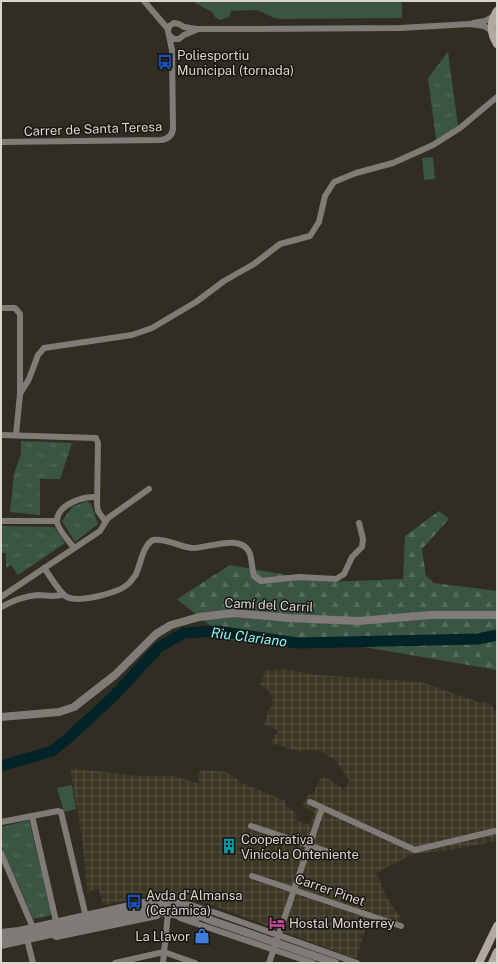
<svg xmlns="http://www.w3.org/2000/svg" width="498" height="964" font-family="'Public Sans',sans-serif">
<defs>
<pattern id="industrial-grid" width="8" height="8" patternUnits="userSpaceOnUse"><rect width="8" height="8" fill="#3c3625"/><path d="M0 4h8M4 0v8" fill="none" stroke="#575243"/></pattern>
<pattern id="grass-tufts" width="24" height="20" patternUnits="userSpaceOnUse"><rect width="24" height="20" fill="#3a5544"/><path d="M3 7l-1-3M5 7V3M7 7l1-3M15 17l-1-3M17 17v-4M19 17l1-3" fill="none" stroke="#566d5e"/></pattern>
<pattern id="forest-firs" width="22" height="20" patternUnits="userSpaceOnUse"><rect width="22" height="20" fill="#3a5544"/><path d="M5 1l3.5 6h-7zM16 11l3.5 6h-7z" fill="#566d5e"/></pattern>
</defs>
<rect width="100%" height="100%" fill="#312d22"/>
<polygon fill="url(#industrial-grid)" points="282,669 317,675 421,682 478,702 490,703 497,714 497,841 449,850 413,854 376,873 387,898 400,917 396,927 369,917 356,959 209,904 183,898 147,896 103,905 99,889 87,892 83,842 70,768 138,776 174,776 196,783 199,783 198,774 201,770 226,772 237,779 239,782 286,801 285,805 296,813 295,820 310,825 314,812 302,806 309,794 313,794 321,777 327,778 343,789 347,787 349,780 341,768 336,761 323,752 314,750 298,751 271,743 278,731 264,724 273,701 269,691 260,685 265,671"/>
<g fill="url(#grass-tufts)">
<polygon points="448,52 458,126 436,140 428,78"/>
<polygon points="21,441 72,443 60,479 40,479 40,515 10,512 14,474 21,454"/>
<polygon points="87,501 91,504 98,524 75,542 62,521 72,507"/>
<polygon points="1,526 54,527 65,543 18,575 11,565 6,568 6,553 1,553"/>
<polygon points="29,820 52,915 33,919 1,845 1,827"/>
</g>
<polygon fill="url(#forest-firs)" points="439,511 449,519 422,549 426,576 434,583 497,591 497,670 353,645 228,640 177,599 230,565 327,582 403,579 405,536"/>
<g fill="#3a5544">
<polygon points="192,1 402,1 402,18 283,19 274,18 257,10 231,11 229,17 220,20 215,17 212,12"/>
<polygon points="433,157 435,179 424,180 422,158"/>
<polygon points="72,785 76,809 64,812 57,788"/>
</g>
<g fill="none" stroke-linecap="round" stroke-linejoin="round">
<polyline stroke="#002427" stroke-width="11" points="1,766 52,751 66,740 113,697 159,647 184,633 217,631 297,643 478,639 497,635"/>
<g stroke="#817b78" stroke-width="6">
<polyline points="144,1 168,29"/>
<polyline points="473,23 485,21 494,16"/>
<polyline points="170,36 174,39 179,39 184,35 196,30"/>
<path d="M1,142L161,140C168,139 172,136 173,129L172,50L168,31L169,26L174,23L179,24L184,27L197,29H249L400,28L470,24L484,26L492,31"/>
<polyline points="1,308 15,308 20,314 20,394 16,435"/>
<polyline points="20,394 29,379 38,355 44,348 132,335 152,328 196,302 224,281 254,264 280,244 310,236 319,222 325,196 334,182 356,173 393,163 433,145 460,128 497,97"/>
<polyline points="1,435 96,438 98,443 97,505 98,511 105,521"/>
<polyline points="1,521 57,521"/>
<path d="M74,548C70,542 58,530 57,522C56,505 83,496 96,497"/>
<path d="M44,568C49,574 60,594 67,597C79,603 117,593 127,585C130,583 132,579 135,576C141,565 142,546 153,540C167,538 179,547 192,548C207,549 242,532 250,554C252,561 252,569 254,576L261,581L299,577L336,579L344,574L352,557L362,547L363,539L359,523"/>
<polyline points="1,597 100,531 108,518 149,489"/>
<path d="M1,607C12,601 26,596 38,595C46,595 55,598 63,594"/>
<polyline points="310,802 415,850 495,831"/>
<polyline points="32,816 56,921"/>
<polyline points="1,822 58,811 61,812 86,917"/>
<polyline points="251,826 335,854"/>
<polyline points="1,853 34,930"/>
<polyline points="252,876 401,926"/>
<polyline points="180,918 313,963"/>
<polyline points="1,932 19,930 143,902 167,901 191,905 216,913 357,963"/>
<polyline points="51,934 56,937 157,916"/>
<polyline points="27,939 33,963"/>
<polyline points="115,963 164,952 195,963"/>
<polyline points="163,963 168,913 165,910"/>
<polyline points="269,963 322,808"/>
</g>
<g stroke="#817b78" stroke-width="8">
<polyline points="1,717 59,712 74,707 115,675 156,634 171,625 199,617 234,613 288,618 359,621 430,615 497,615"/>
<polyline points="1,937 34,932 144,907 163,906 183,909 213,921 335,963"/>
<polyline points="1,945 144,913 168,913 196,918"/>
</g>
<g stroke="#b1a8a2" stroke-width="8">
<path d="M497,11C490,22 490,33 497,44"/>
<polyline points="479,963 497,926"/>
<polyline points="492,963 497,952"/>
</g>
</g>
<defs>
<symbol id="bus-bare" viewBox="-9 -9 18 18"><path d="M-5-6H5V4H4V6H2V4H-2V6H-4V4H-5ZM-3.5-4V0h7V-4ZM-3.5 1.2v1.5H-2V1.2ZM2 1.2v1.5H3.5V1.2Z" fill="#1a4fb4" stroke="#171611" stroke-width="2.5" paint-order="stroke"/></symbol>
<symbol id="building-bare" viewBox="-9 -9 18 18"><path d="M-4-6H4V6H1V3H-1V6H-4ZM-2.5-4.3h1.7v1.8h-1.7ZM.8-4.3h1.7v1.8H.8ZM-2.5-1h1.7V.8h-1.7ZM.8-1h1.7V.8H.8Z" fill="#0f9aa8" stroke="#171611" stroke-width="2.5" paint-order="stroke"/></symbol>
<symbol id="hotel-bare" viewBox="-9 -9 18 18"><path d="M-6-4.5h1.5V1H6V5H4.5V3h-9V5H-6ZM-4 0a1.8 1.8 0 1 1 3.6 0ZM.5 0V-2.5h3Q6-2.5 6 0Z" fill="#d1479c" stroke="#171611" stroke-width="2.5" paint-order="stroke"/></symbol>
<symbol id="shop-bare" viewBox="-9 -9 18 18"><path d="M-5-2.5h2.3a2.7 3.5 0 0 1 5.4 0H5L5.5 6h-11ZM-1.5-2.5h3a1.5 2.3 0 0 0-3 0Z" fill="#3f7fe0" stroke="#171611" stroke-width="2.5" paint-order="stroke"/></symbol>
</defs>
<g fill-rule="evenodd">
<use href="#bus-bare" x="154" y="51" width="22" height="22"/>
<use href="#building-bare" x="218" y="835" width="22" height="22"/>
<use href="#bus-bare" x="123" y="891" width="22" height="22"/>
<use href="#hotel-bare" x="266" y="912" width="22" height="22"/>
<use href="#shop-bare" x="191" y="925" width="22" height="22"/>
</g>
<g text-anchor="middle" dominant-baseline="central" stroke-width="3" stroke-linejoin="round" paint-order="stroke">
<g font-size="13" fill="#d8d5ce" stroke="#171611" text-anchor="start">
<text x="177" y="55">Poliesportiu<tspan x="177" dy="15">Municipal (tornada)</tspan></text>
<text x="241" y="839">Cooperativa<tspan x="241" dy="15">Vinícola Onteniente</tspan></text>
<text x="146" y="895">Avda d'Almansa<tspan x="146" dy="15">(Ceràmica)</tspan></text>
<text x="289" y="923">Hostal Monterrey</text>
<text x="190" y="936" text-anchor="end">La Llavor</text>
</g>
<g font-size="13" fill="#d8d5ce" stroke="#171611">
<text transform="translate(93 129) rotate(-2)">Carrer de Santa Teresa</text>
<text transform="translate(269 605) rotate(3)">Camí del Carril</text>
<text transform="translate(330 890) rotate(19)">Carrer Pinet</text>
</g>
<g font-size="14" font-style="italic" fill="#88f4fe" stroke="#171611">
<text transform="translate(249 637) rotate(7)">Riu Clariano</text>
</g>
</g>
<rect width="498" height="964" fill="none" stroke="#d8d5ce" stroke-width="4"/>
</svg>
